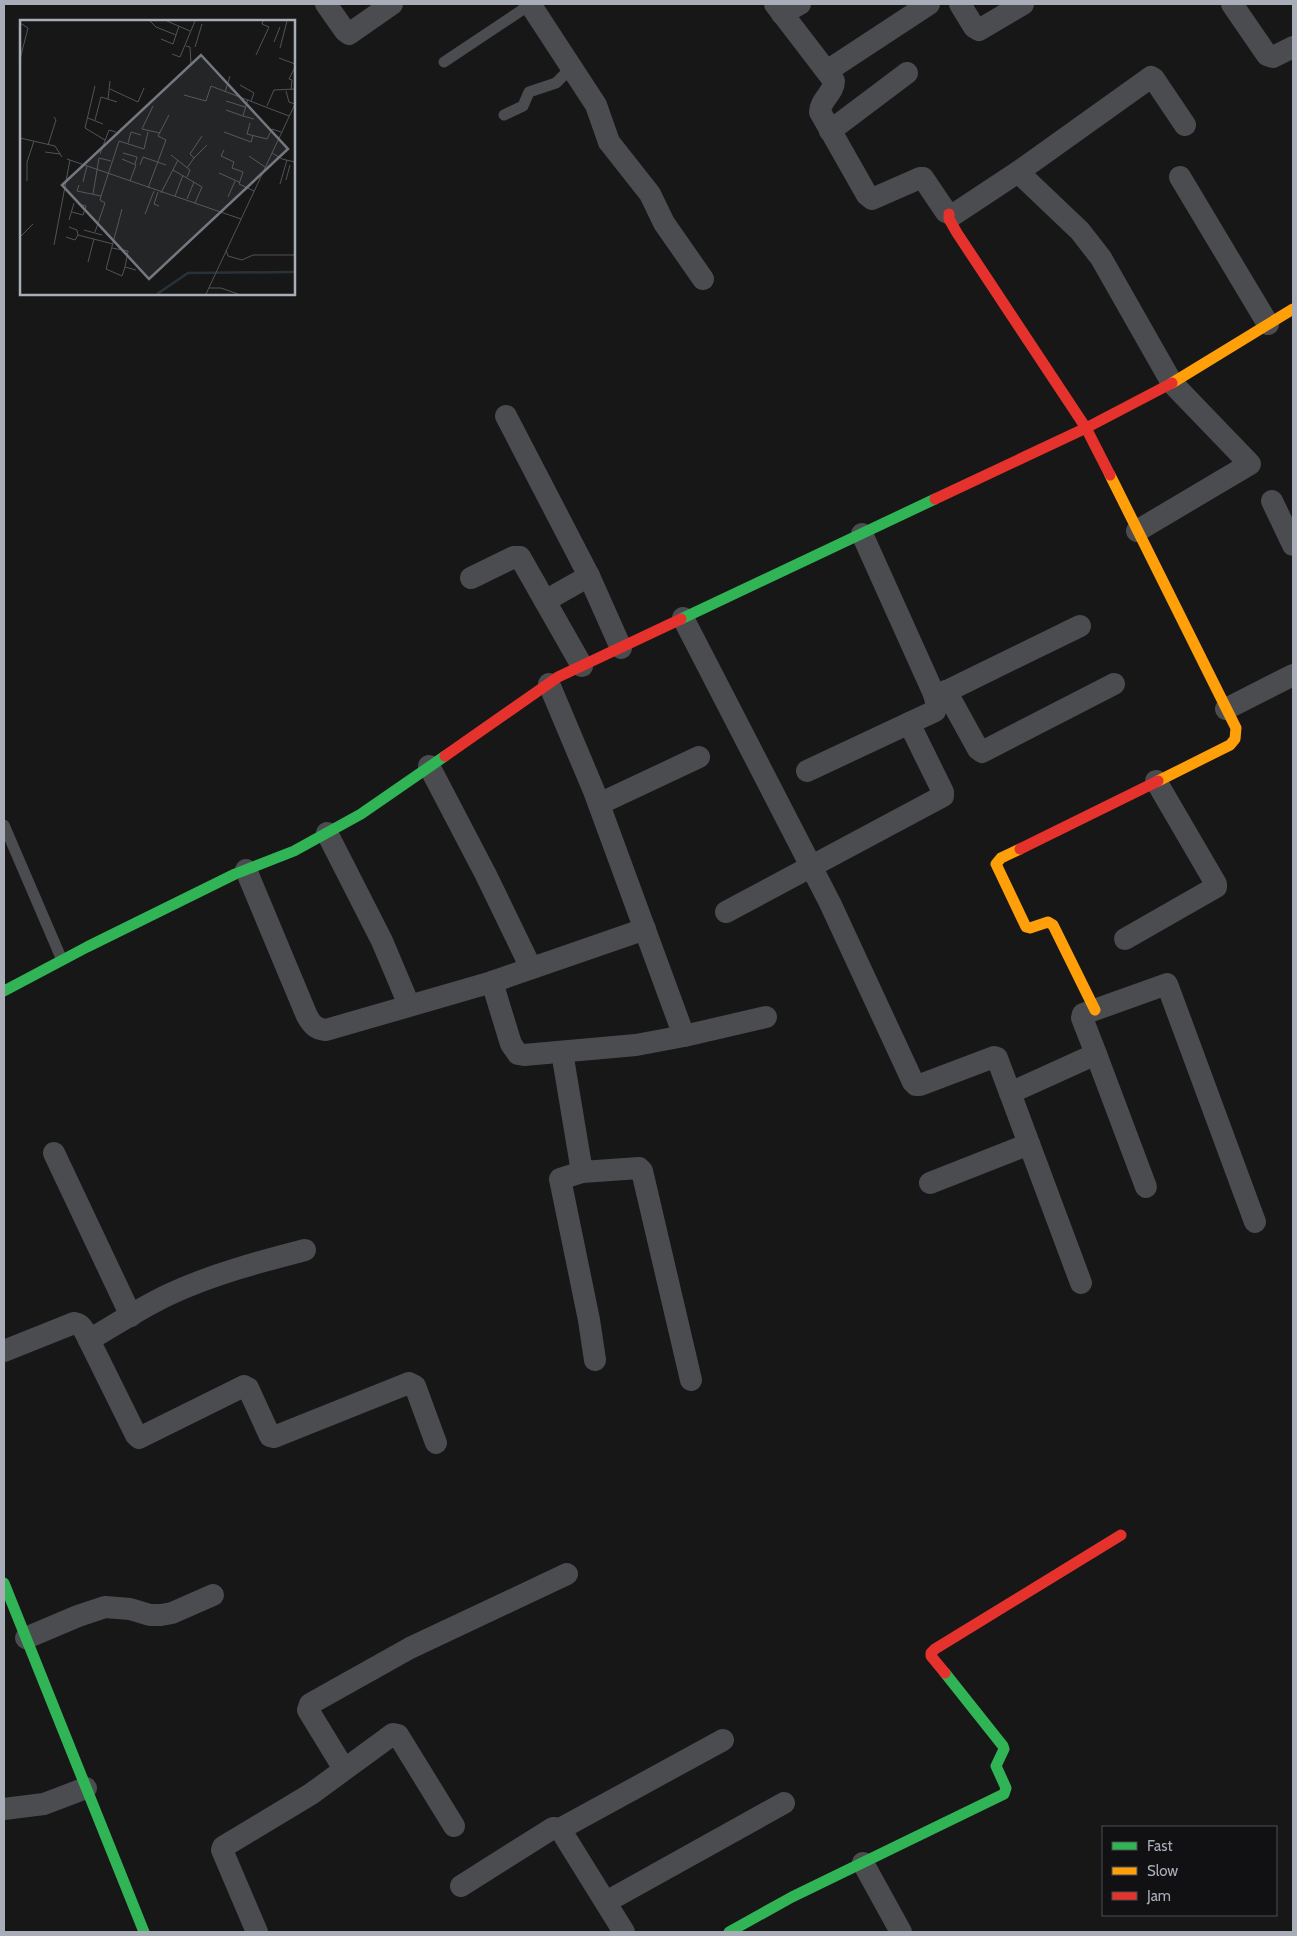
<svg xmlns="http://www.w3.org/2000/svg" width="1297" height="1936" font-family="Cabin,sans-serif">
<rect width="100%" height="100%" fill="#171717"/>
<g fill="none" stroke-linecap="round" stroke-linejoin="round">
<g stroke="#4b4c50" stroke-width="11">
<polyline points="444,62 531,4"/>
<polyline points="504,115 523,106 529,92 556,83 572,67"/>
<polyline points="4,825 62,960"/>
</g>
<g stroke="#4b4c50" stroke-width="22">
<polyline points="326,4 345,31 349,34 392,4"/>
<polyline points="530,4 596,105 609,142 650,194 664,223 703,279"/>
<path d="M775,4L834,81C834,93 820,100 820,112L867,195L872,199L920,178H923L946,212L953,215L1018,172L1151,77L1154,79L1185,125"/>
<polyline points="960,4 974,27 979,30 1023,4"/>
<polyline points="1232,4 1267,55 1273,57 1293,47"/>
<polyline points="782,14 800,4"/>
<polyline points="827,71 929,4"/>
<polyline points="830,131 907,73"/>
<polyline points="1018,172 1080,231 1101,258 1172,383 1250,464 1137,531"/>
<polyline points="1180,177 1268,324"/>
<polyline points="506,416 589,576 621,648"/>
<polyline points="1272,501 1293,545"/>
<polyline points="862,534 934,694 941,694 1080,626"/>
<polyline points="471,578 514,557 520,557 582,666"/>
<polyline points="545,601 589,576"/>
<polyline points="683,618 830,903 913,1082 916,1085 920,1085 994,1057 997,1058 1081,1283"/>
<polyline points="549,684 594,791 684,1036"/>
<polyline points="946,691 978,749 982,752 1114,684"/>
<polyline points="1226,709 1293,675"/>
<polyline points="429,766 486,875 531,968"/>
<polyline points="807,771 935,711 937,705 934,694"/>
<polyline points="599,804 699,757"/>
<polyline points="327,833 382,941 409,1005"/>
<path d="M246,870L307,1016C312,1025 316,1029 326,1030L492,982L645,929"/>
<polyline points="726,912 943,796 943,792 909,723"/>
<polyline points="1125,939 1216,887 1216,884 1156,781"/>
<polyline points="492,982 511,1044 518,1054 524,1055 636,1045 684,1036 766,1017"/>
<polyline points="562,1052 582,1172 639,1168 642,1171 691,1380"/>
<polyline points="1096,1054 1146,1187"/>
<polyline points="1010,1093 1096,1054 1082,1018 1083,1014 1167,984 1255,1222"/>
<polyline points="54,1153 131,1316"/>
<polyline points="582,1172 560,1179 589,1320 595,1360"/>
<polyline points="930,1183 1029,1144"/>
<path d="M89,1340C115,1325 142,1307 170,1294C213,1274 259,1262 305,1250"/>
<path d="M4,1351L74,1323C83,1324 85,1333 89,1340L136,1435L139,1438L244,1386L248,1388L270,1436L274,1437L409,1383L415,1386L436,1443"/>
<polyline points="26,1638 78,1616 105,1607 130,1609 150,1615 161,1615 172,1613 213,1595"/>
<polyline points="344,1769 308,1710 310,1704 410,1648 567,1574"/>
<polyline points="4,1809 44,1804 86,1788"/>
<polyline points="560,1829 723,1740"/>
<polyline points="863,1863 901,1932"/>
<polyline points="461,1886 553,1828 560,1829 624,1932"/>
<polyline points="606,1902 784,1803"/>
<polyline points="257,1932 222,1850 223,1847 311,1794 393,1734 398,1735 454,1826"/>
</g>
<g stroke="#30b455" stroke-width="11">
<polyline points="681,619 935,499"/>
<polyline points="4,991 87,947 235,874 294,851 361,814 445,756"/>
<polyline points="4,1583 144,1932"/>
<polyline points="729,1932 792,1897 1004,1794 1006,1788 996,1766 1004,1749 1003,1746 945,1673"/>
</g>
<g stroke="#ff9f0a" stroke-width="11">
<polyline points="1172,383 1293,309"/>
<polyline points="1110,475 1236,728 1235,739 1230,745 1158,781"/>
<polyline points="1020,849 1001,858 996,864 1026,927 1030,928 1048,922 1053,925 1095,1010"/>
</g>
<g stroke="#e5322d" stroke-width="11">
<polyline points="949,214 949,219 957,233 1086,428 1110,475"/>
<polyline points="935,499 1086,428 1172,383"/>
<polyline points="445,756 558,677 681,619"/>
<polyline points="1020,849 1158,781"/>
<polyline points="945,1673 931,1656 931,1653 935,1649 1121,1535"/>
</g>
</g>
<g transform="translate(20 20)">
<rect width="275" height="275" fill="#171717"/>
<path fill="none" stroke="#2a3239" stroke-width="2.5" d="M137,274L168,253L275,252"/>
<path fill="none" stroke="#515357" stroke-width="1" d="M130,1L136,7L156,15M147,1L170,11M0,3L8,8L0,39M141,19L153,24L159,6M254,22L260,7M166,26L170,27L171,44M175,27L182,4M260,28L267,1M152,34L160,37L175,1M236,35L249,7L242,4L243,1M259,38L275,44M220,65L234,73L231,81M75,66L65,108L85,120M90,69L118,82L124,68M271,70L272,60L269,59L275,47M266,71L269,82L275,84M205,72L210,56M164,75L186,81L191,66L269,96M88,79L90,61M228,79L223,96L234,99M206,81L225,87M133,86L122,109L140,113M247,86L254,70L275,69M206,90L223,96M68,98L83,104M75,100L81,77L97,82M230,103L227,114L247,119L252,109L261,112M204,112L231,122L233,115M0,118L35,126L42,137M108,123L111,112L121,115M28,125L36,100L34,97M204,130L201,136L214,142L212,148L223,152L219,164L234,171M25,132L40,134M103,133L117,137L115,144M252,133L262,139L275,142M80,134L89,110L96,112M151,135L170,150L167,157M229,136L245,147M174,138L187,125M47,139L221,199M102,139L116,145L110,161M120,145L123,137L146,145M167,148L174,138L170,134L182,116M153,150L182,167L175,183M199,153L219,162M266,160L270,145M7,161V142L14,121M63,162L67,146M260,164L267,140M59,165L57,171L81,176L80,180L85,183L75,212M128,168L146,120L138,116L149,95M138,172L134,184L139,186M141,173L158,140M73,174L79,138L91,141M81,176L99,121L124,129L128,112M155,176L163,155M208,177L215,161M167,179L174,162M102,189L86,249L102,256L105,247M52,192L63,195L66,186L58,184M125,194L134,171M49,200L54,183M49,207L57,210L58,215L93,224M64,210L82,215M0,217L13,204M46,217L55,220L58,215M34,225L50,140M92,228L108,231L105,247L116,250M206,230L208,236L222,240L233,235H275M68,242L74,219M189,268H201L218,274M186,274L275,84"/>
<path fill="#757880" fill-opacity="0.15" stroke="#757880" stroke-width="2.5" d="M181,35L268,129L129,259L42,165Z"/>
<rect width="275" height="275" fill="none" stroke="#a8adb8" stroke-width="2.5"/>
</g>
<rect width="1297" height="1936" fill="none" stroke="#a8adb8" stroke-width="10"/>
<rect x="1102" y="1826" width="175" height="90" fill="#111113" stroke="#4d4f55"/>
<rect x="1112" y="1842" width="25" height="8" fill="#30b455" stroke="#4d4f55"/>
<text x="1147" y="1851" font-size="15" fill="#a8adb8">Fast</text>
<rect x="1112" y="1867" width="25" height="8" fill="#ff9f0a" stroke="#4d4f55"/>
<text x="1147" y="1876" font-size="15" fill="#a8adb8">Slow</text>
<rect x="1112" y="1892" width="25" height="8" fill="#e5322d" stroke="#4d4f55"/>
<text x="1147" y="1901" font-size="15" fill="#a8adb8">Jam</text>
</svg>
